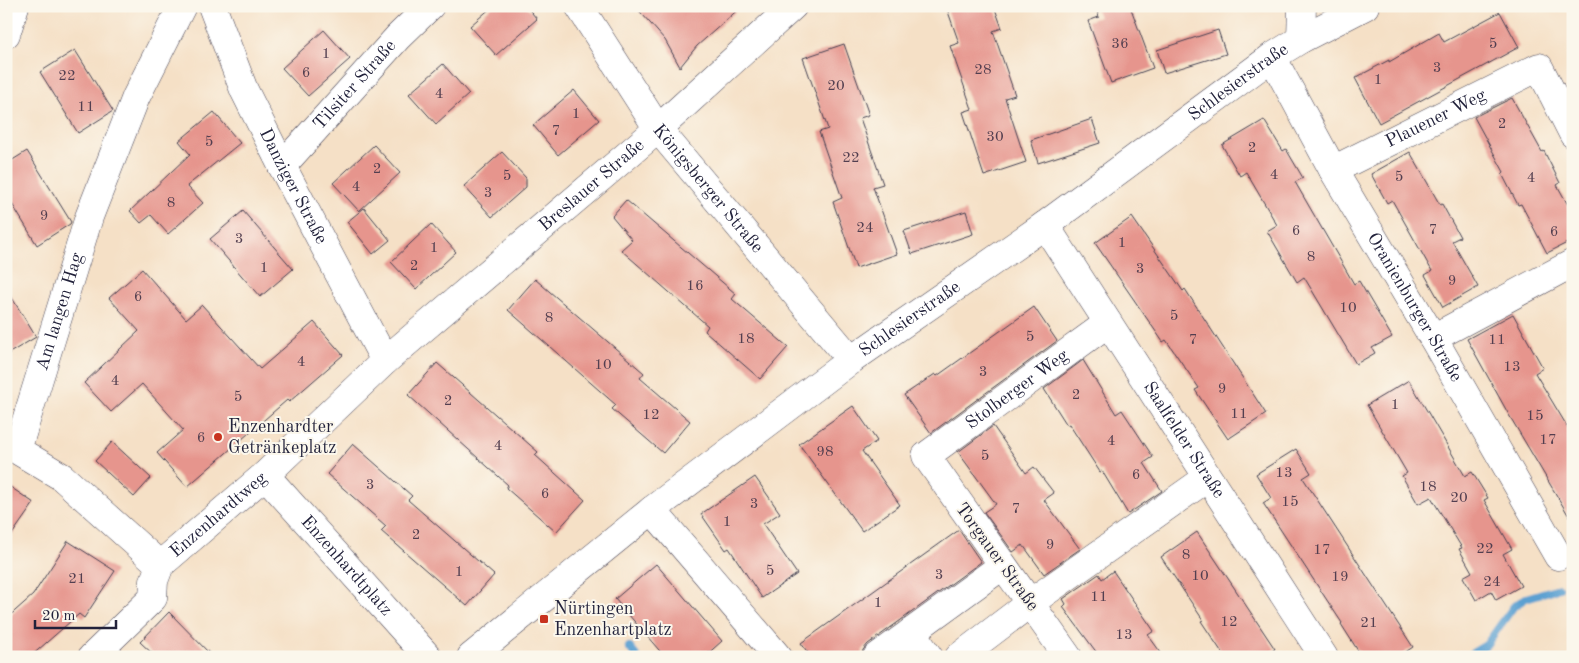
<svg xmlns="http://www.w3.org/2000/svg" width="1579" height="663" font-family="'Old Standard TT',serif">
<rect width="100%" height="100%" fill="#fbf7ec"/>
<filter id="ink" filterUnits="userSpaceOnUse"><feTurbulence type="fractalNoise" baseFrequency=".02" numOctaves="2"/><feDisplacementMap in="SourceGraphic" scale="10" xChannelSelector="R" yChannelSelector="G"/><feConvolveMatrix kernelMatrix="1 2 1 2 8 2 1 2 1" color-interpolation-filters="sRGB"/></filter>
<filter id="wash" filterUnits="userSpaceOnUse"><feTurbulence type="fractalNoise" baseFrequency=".0096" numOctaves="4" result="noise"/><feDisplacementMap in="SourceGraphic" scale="20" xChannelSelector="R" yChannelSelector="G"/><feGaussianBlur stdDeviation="1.12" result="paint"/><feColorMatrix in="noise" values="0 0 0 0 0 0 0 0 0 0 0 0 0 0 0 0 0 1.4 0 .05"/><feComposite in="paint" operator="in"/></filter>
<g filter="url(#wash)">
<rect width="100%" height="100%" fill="#f5e0c6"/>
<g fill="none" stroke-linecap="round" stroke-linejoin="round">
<g stroke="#5ca0d1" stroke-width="8">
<polyline points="629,647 637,657"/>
<polyline points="1466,657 1486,645 1514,606 1526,598 1559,588"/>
</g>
</g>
<g id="blocks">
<g fill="#e6958d">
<polygon points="493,6 526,6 537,19 496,55 470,26"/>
<polygon points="635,6 742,6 697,46 680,67 665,40"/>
<polygon points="946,6 994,6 1002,28 993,31 1015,95 1005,98 1026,162 984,176 963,112 972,109 950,46 959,43"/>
<polygon points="1095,6 1130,6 1153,68 1111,83 1088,21 1099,17"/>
<polygon points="1500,12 1519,47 1379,123 1355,78 1389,60 1389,62 1439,33 1444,42"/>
<polygon points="324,30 350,59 308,96 282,68"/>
<polygon points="1218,30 1226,54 1164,73 1157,50"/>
<polygon points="844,44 869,115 860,118 883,184 873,187 897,254 856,268 833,202 842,198 819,132 828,129 803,58"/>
<polygon points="75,50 113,111 78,133 40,72"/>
<polygon points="443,64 469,94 436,124 409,94"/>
<polygon points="574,90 599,120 558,155 533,125"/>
<polygon points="1512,98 1542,152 1544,151 1560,183 1557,185 1573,214 1573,240 1547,253 1521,204 1518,205 1502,174 1504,172 1474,117"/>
<polygon points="214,112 240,143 187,186 203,203 168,234 151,215 141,223 130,211 190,154 179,141"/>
<polygon points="1092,119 1100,143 1038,163 1031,140"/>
<polygon points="1264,120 1283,151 1286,149 1303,178 1295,182 1354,284 1359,281 1392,337 1372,348 1375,353 1356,364 1304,277 1297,282 1267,231 1277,225 1246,172 1240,176 1222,145"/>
<polygon points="374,145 400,173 359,211 333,183"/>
<polygon points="27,151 71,222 70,224 37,245 6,194 6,164"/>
<polygon points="502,152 526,178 526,187 492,217 464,186"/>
<polygon points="1410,152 1440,205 1442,204 1460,237 1452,241 1478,287 1443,307 1425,275 1432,271 1392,200 1387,203 1371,174"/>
<polygon points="626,200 736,294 732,299 788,347 760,379 705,331 708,326 621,250 632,240 612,216"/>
<polygon points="364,208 390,240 373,254 347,222"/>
<polygon points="243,211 293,269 260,297 210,239"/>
<polygon points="966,211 973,234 912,254 904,231"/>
<polygon points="1132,217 1183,291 1185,289 1266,414 1228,439 1195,390 1199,388 1166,340 1163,342 1095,243"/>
<polygon points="431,224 456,252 416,289 391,262"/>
<polygon points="142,269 186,319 202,305 260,369 314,322 343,355 289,402 287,400 187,487 157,453 183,430 142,384 111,412 84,383 139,331 109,298"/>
<polygon points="535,279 644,373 640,378 690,421 663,453 612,409 616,405 508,310"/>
<polygon points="6,288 36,337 6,355"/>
<polygon points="1034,307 1057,341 931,433 904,395 935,374 937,376"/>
<polygon points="1513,314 1543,368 1535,373 1573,436 1573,523 1509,415 1467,339"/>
<polygon points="1083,360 1116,414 1122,410 1153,457 1144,463 1162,491 1128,514 1102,471 1100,472 1069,424 1067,425 1044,389"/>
<polygon points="437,363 538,452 535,455 585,500 556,532 506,488 508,485 408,395"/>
<polygon points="1409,380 1465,476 1472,472 1488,498 1484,500 1512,549 1503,554 1521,586 1496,600 1491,591 1476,600 1463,577 1472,572 1459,549 1462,548 1431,497 1418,504 1402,476 1407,473 1367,405"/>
<polygon points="853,406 877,441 862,451 900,505 862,531 799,444"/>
<polygon points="993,426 1026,473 1034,467 1054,493 1044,500 1080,549 1044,574 1023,545 1013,552 984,512 996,504 958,452"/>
<polygon points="112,442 151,478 134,497 95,461"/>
<polygon points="353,444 412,496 408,500 494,575 467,606 381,531 386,526 327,474"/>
<polygon points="1296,449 1311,473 1303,478 1413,647 1398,657 1362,657 1341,624 1342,623 1263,503 1271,498 1256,474"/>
<polygon points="755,477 780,513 763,524 797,574 762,598 729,548 726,550 701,514"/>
<polygon points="6,484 34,503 6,543"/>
<polygon points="959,530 981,562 868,644 863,650 862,657 811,657 801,643"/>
<polygon points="1197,532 1275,649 1263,657 1225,657 1201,621 1203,620 1161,557"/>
<polygon points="68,541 115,571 84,618 79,614 30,657 6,657 6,619 33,595"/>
<polygon points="656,564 722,641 704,657 665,657 615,599"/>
<polygon points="1113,571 1154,631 1148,635 1164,657 1100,657 1063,607 1066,604 1063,599 1099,574 1102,579"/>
<polygon points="169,612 213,657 156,657 140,642"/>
</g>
</g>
</g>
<g filter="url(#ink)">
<use href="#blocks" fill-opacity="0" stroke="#423e50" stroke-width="1"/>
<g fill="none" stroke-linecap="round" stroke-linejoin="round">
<defs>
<g id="street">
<path id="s1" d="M212,6L244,90L282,166L385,361"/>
<path id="s2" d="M579,6L658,129L851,360"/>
<polyline points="6,34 15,6"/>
<polyline points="1301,39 1302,6"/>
<path id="s3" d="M1272,57L1333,170L1433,338L1558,556"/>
<path id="s4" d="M282,166L398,37L430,6"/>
<path id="s5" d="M1333,170L1539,67L1573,134"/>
<path id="s6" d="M1045,225L1324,657"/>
<polyline points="1433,338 1573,263"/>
<path id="s7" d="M265,475L428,657"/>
<polyline points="652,510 778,657"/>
<path id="s8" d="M160,565L62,477L17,450L89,217L136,97L182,6"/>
<polyline points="911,632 929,657"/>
<path id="s9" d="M92,657L153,598L154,581L160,565L265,475L385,361L658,129L793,6"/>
<path id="s10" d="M471,657L652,510L851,360L1045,225L1272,57L1301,39L1365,6"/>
<polyline points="877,657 1002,566"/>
<polyline points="959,657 1030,603 1207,478"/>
<path id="s11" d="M1068,657L926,456L1108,323"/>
</g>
</defs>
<use href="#street" stroke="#423e50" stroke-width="29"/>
<use href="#street" stroke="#fff" stroke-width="28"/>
</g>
</g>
<g fill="#c8321e" stroke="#fbf7ec" stroke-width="2">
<circle cx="218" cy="437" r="5"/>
<rect x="539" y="614" width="10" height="10" rx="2.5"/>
</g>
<g text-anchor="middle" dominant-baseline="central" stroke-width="4" stroke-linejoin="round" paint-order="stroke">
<g font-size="15" fill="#533f50">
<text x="1120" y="44">36</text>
<text x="1493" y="44">5</text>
<text x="326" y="54">1</text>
<text x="1437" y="68">3</text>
<text x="983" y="70">28</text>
<text x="306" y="73">6</text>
<text x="67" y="76">22</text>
<text x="1378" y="80">1</text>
<text x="836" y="86">20</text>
<text x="439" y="94">4</text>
<text x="86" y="107">11</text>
<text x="576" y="114">1</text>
<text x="1502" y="124">2</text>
<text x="556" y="131">7</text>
<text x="995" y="137">30</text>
<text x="209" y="142">5</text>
<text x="1252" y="148">2</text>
<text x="851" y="158">22</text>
<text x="377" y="169">2</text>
<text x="1274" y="175">4</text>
<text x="507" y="176">5</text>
<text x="1399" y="177">5</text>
<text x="1531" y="178">4</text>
<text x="356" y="187">4</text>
<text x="488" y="193">3</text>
<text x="171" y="203">8</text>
<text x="44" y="216">9</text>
<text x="865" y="228">24</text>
<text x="1433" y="230">7</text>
<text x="1296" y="231">6</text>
<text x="1554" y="232">6</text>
<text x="239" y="239">3</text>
<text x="1122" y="243">1</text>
<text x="434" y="248">1</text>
<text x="1311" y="257">8</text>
<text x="414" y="266">2</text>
<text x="264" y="268">1</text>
<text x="1140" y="269">3</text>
<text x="1452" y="281">9</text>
<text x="695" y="286">16</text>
<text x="138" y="297">6</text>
<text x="1348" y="308">10</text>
<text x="1174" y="316">5</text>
<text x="549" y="318">8</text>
<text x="1030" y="337">5</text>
<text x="746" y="339">18</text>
<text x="1193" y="340">7</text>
<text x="1497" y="340">11</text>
<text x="301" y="362">4</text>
<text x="603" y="365">10</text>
<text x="1512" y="367">13</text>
<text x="983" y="372">3</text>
<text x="115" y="381">4</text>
<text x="1222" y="389">9</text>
<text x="1076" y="395">2</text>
<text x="238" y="397">5</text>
<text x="448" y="401">2</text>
<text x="1395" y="405">1</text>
<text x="1239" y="414">11</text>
<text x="651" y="415">12</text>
<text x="1535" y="416">15</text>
<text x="201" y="438">6</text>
<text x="1548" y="440">17</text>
<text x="1111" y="441">4</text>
<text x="498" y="446">4</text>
<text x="825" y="452">98</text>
<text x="985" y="456">5</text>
<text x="1284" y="473">13</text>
<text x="1136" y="475">6</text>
<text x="370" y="485">3</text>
<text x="1428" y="487">18</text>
<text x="545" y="494">6</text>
<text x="1459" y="498">20</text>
<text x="1290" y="502">15</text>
<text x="754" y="504">3</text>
<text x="1016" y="509">7</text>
<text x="727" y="522">1</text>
<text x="416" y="535">2</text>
<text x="1050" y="545">9</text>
<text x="1485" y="549">22</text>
<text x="1322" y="550">17</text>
<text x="1186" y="555">8</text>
<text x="770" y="571">5</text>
<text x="459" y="572">1</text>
<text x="939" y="575">3</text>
<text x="1200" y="576">10</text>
<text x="1340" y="577">19</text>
<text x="77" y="579">21</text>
<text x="1492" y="582">24</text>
<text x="1099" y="597">11</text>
<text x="878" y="603">1</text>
<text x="1229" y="622">12</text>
<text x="1369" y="623">21</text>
<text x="1124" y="635">13</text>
</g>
<g font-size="18" fill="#22223b" stroke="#fbf7ec">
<text stroke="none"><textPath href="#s10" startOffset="959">Schlesierstraße</textPath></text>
<text stroke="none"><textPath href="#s4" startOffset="109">Tilsiter Straße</textPath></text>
<text stroke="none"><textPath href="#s5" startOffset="115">Plauener Weg</textPath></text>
<text stroke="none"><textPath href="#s1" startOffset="198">Danziger Straße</textPath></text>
<text stroke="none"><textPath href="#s9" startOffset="694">Breslauer Straße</textPath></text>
<text stroke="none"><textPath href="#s2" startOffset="224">Königsberger Straße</textPath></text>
<text stroke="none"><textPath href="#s3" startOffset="288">Oranienburger Straße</textPath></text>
<text stroke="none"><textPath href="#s8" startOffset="329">Am langen Hag</textPath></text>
<text stroke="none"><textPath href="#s10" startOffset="554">Schlesierstraße</textPath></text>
<text stroke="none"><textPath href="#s11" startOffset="359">Stolberger Weg</textPath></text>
<text stroke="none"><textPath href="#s6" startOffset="256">Saalfelder Straße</textPath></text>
<text stroke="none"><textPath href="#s9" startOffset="196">Enzenhardtweg</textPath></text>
<text transform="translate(997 557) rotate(54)">Torgauer Straße</text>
<text stroke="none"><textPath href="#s7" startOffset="122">Enzenhardtplatz</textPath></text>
</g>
<g font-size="18" fill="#22223b" stroke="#fbf7ec" text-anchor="start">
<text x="228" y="427">Enzenhardter<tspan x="228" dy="21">Getränkeplatz</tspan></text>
<text x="554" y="609">Nürtingen<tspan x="554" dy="21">Enzenhartplatz</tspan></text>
</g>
</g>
<rect width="1579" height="663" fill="none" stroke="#fbf7ec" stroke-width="25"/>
<path d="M35 620v8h81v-8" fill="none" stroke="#22223b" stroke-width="2.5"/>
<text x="42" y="620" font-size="15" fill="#22223b" stroke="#fbf7ec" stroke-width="4" paint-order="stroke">20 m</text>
</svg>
